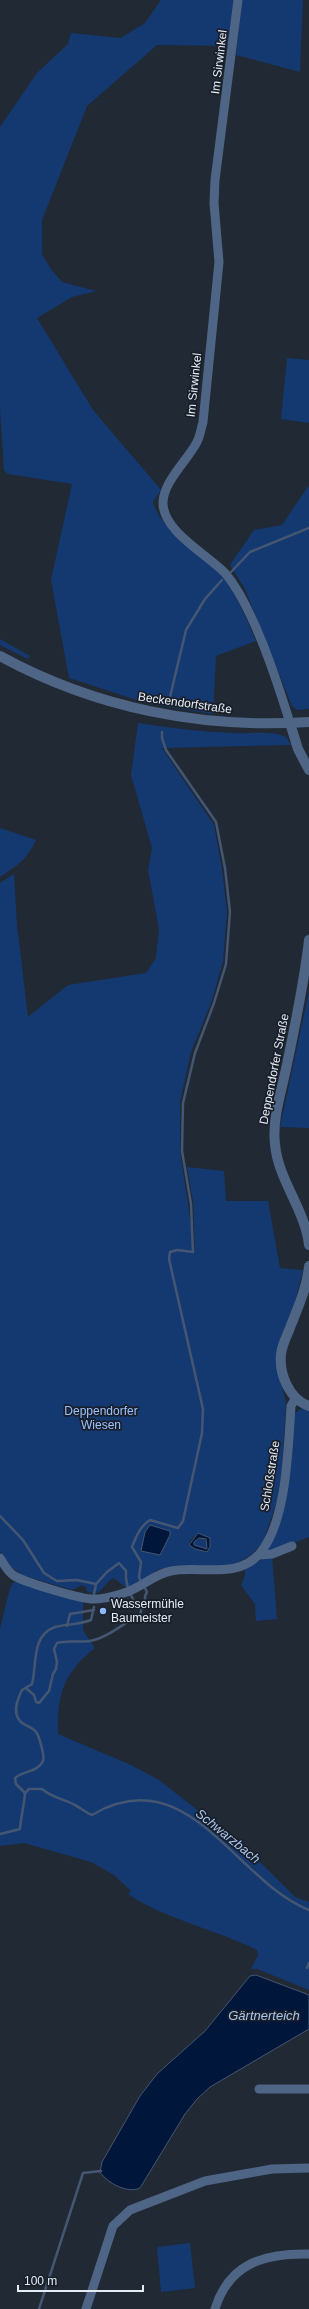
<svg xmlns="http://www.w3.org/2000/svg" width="309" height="2309" font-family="Helvetica,sans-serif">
<rect width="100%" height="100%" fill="#212934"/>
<g fill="#143970" fill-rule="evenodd">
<path d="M161,0H234L230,46L157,45L87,106L42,220V254L50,268L62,282L96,291L72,297L37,318L93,410L161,490L153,502C162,533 194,546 215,568C235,589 245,616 256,641L216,656L213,714L146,703L69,678L51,580L72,484L8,474L4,470L0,409V127L37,73L68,44L71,33L121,38L145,23Z"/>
<polygon points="242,0 303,0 300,72 236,55"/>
<polygon points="287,358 309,360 309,423 281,419"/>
<polygon points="309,485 309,709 297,710 292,706 245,589 230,565 254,530 282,525"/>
<polygon points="0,639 30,656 28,659 0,645"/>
<path d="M138,723C170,728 202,732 234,733C252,734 269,730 286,737L291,745L162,748L214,825L222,869L227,912L223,962L211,1003L191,1052L180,1102V1151L195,1252L193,1201L187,1167L224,1171L226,1201H268L280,1268L303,1270L295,1302L279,1342L276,1363L286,1403L282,1468L277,1501L263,1542L250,1556L233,1565L175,1566L160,1569L134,1585L125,1587L114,1578C102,1583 102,1599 87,1591L86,1587L82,1585L72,1590L22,1575L11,1567L0,1551V883L14,874L17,925L28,1017L68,985L146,973L156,958L159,929L148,870L152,848L131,775ZM197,1533L211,1541L207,1552L190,1546L189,1542Z"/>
<path d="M0,828L36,840C28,858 17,866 0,877Z"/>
<polygon points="309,991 309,1128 280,1127"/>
<polygon points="302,1408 309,1410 309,1537 273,1551 268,1551 294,1414"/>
<polygon points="201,1538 208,1542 207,1549 194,1545 194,1542"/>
<polygon points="272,1556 277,1619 256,1621 255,1604 241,1585 245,1576 245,1570 262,1559"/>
<path d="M17,1581L83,1602V1630L95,1648C63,1673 57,1695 58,1734L131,1765L159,1780L247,1849L295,1897L309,1902V1990L257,1969H251L258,1955L257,1950C215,1929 167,1920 128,1894L131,1891L114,1875L91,1862L24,1843L0,1846V1629L10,1588L13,1583Z"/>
<polygon points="190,2243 195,2288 161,2292 157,2247"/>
</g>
<g fill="#00163b" stroke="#455672" fill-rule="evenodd">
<polygon points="150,1525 170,1531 170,1535 160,1555 141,1551 145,1532"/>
<path d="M198,1533L210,1538V1547L207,1552L195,1549L189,1545ZM199,1538L206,1539L207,1549L194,1545V1542Z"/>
<path d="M256,1975L309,1995V2029L210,2087L197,2099L185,2114L140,2188C128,2194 107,2183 100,2172L102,2162L140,2096L157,2074L205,2031L250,1976Z"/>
</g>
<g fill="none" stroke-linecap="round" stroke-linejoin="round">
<g stroke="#455672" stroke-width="2.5">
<polyline points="231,572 250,552 309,528"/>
<polyline points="169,701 186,630 205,599 222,580"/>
<polyline points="0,1516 23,1540 44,1573 52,1578 57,1581 77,1580 96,1584 94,1594"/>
<path d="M141,1582L139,1577L141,1562L132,1547C136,1537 140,1526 150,1520L178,1528L183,1521L202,1433L203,1409L169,1259L170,1252L177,1250L193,1252L191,1204L182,1151L183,1103L195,1053L214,1003L226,964L230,912L225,868L216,822L166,750L162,738V732"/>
<path d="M96,1584L107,1572L119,1563L126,1571C125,1585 131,1596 137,1607H142"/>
<path d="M94,1607L91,1620C78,1625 66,1624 55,1627C31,1635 37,1666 32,1684L22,1690C17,1700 12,1713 21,1722C25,1726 33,1727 36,1732C39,1735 45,1757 43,1761C37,1773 24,1770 15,1778L16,1784L25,1793L29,1789H42C53,1798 61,1798 73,1804C80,1807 84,1812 92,1815C188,1758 236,1882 309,1910"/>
<polyline points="67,1626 70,1614 94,1610"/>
<path d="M27,1689L34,1695L36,1702L39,1703L49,1691L53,1674L56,1669L57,1662L54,1649L57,1643C70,1639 81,1644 94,1640C111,1636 124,1622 140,1615L142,1607L145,1606V1596L147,1592L144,1586"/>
<path d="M0,1834L20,1829C21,1816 24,1806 25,1793"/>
<polyline points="307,1968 309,1963"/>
<polyline points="39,2309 83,2173 101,2171"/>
</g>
<g stroke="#4f6585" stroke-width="9">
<path d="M238,0L215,180L214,203L219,262L203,422C201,429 200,436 197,442C187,461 164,481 163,502C162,531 207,554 225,573C253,606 277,681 290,723"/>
<polyline points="259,1555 272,1554 292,1546"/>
<path d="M0,1558C4,1564 7,1571 13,1575C23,1582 78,1598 91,1599C102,1600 114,1596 124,1593C141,1588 154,1574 171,1571C199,1565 238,1580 260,1553C287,1521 288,1448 291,1406L295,1399"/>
<polyline points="259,2089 309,2089"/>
<polyline points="86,2309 113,2226 130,2210 205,2181 272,2169 309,2168"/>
<path d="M215,2309C229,2263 265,2253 309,2254"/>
</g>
<g stroke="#4f6585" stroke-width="10">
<path d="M0,656C95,708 201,729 309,722"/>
<polyline points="290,723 298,749 309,770"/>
<path d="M309,940C304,984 295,1026 286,1069C281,1093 272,1120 275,1144C278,1180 305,1209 309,1245"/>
<path d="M309,1266C307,1287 299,1305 291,1325C288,1334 282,1344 281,1354C279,1374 289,1399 309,1406"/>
</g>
</g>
<circle fill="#8cb9fc" stroke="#181f2a" stroke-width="1.5" cx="103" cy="1611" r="4"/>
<g text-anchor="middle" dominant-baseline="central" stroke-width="3.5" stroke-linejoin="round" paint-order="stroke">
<g font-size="12" fill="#e7ecf4" stroke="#181f2a">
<text transform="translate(219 62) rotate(-83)">Im Sirwinkel</text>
<text transform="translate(194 385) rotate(-84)">Im Sirwinkel</text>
<text transform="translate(185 703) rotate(8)">Beckendorfstraße</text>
<text transform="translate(274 1069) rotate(-79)">Deppendorfer Straße</text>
<text transform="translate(270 1476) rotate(-81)">Schloßstraße</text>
</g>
<g font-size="12" fill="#9bc2fe" stroke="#181f2a">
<text x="101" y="1411">Deppendorfer<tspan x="101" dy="14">Wiesen</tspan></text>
</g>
<g font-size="12" fill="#e7ecf4" stroke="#181f2a" text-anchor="start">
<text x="111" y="1604">Wassermühle<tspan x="111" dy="14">Baumeister</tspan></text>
</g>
<g font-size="13" font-style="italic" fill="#acc6ee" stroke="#181f2a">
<text transform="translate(228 1836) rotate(39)">Schwarzbach</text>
<text x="264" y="2015">Gärtnerteich</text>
</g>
</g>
<path d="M18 2285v6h125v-6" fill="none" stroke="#e7ecf4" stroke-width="2"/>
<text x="24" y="2285" font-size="12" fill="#e7ecf4" stroke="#181f2a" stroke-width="3" paint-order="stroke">100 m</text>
</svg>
